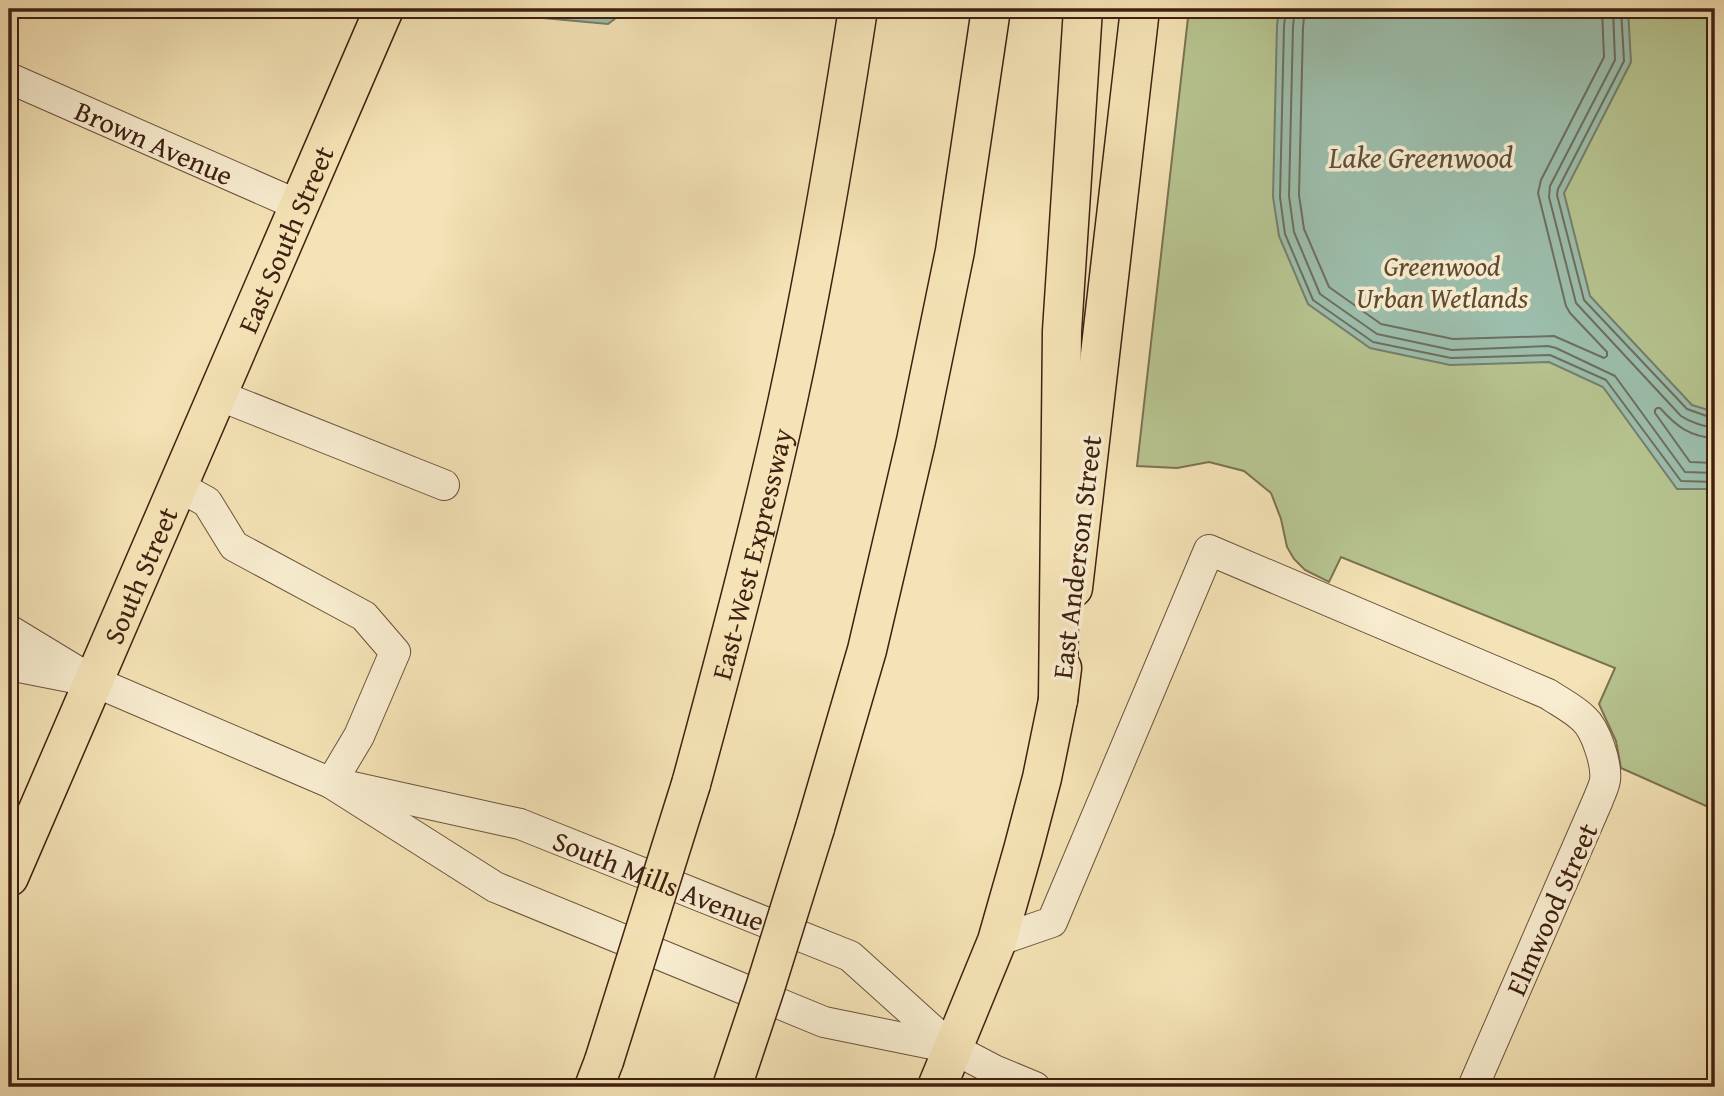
<svg xmlns="http://www.w3.org/2000/svg" width="1724" height="1096" font-family="'Gentium Book Plus',serif">
<rect width="100%" height="100%" fill="#f4e3b6"/>
<filter id="stains"><feTurbulence type="fractalNoise" baseFrequency=".00286" numOctaves="4"/><feColorMatrix values="0 0 0 0 .2 0 0 0 0 .09 0 0 0 0 .02 0 0 0 .5 -.17"/></filter>
<radialGradient id="worn" r=".72"><stop offset=".6" stop-color="#630" stop-opacity="0"/><stop offset="1" stop-color="#630" stop-opacity=".3"/></radialGradient>
<polygon fill="#b7c591" stroke="#7c7252" stroke-width="2" points="1189,9 1715,9 1715,810 1621,768 1616,741 1599,704 1615,668 1341,557 1329,582 1305,570 1294,559 1287,547 1281,519 1271,493 1244,471 1209,462 1177,468 1137,466"/>
<g fill="#9cbeac" stroke="#777f6e" stroke-width="2">
<polygon points="534,9 628,9 608,24 543,18"/>
<polygon points="1279,9 1628,9 1631,62 1564,193 1590,296 1692,405 1715,412 1715,489 1677,489 1603,387 1549,362 1450,365 1370,348 1308,304 1279,236 1273,197 1277,25"/>
</g>
<g fill="none" stroke-linecap="round" stroke-linejoin="round">
<g stroke="#6e6f5f" stroke-width="2">
<polyline points="544,9 548,12 605,16 616,9"/>
<polyline points="1286,9 1284,26 1280,197 1285,234 1313,300 1373,342 1451,358 1550,355 1606,380 1681,481 1715,482"/>
<polyline points="1295,9 1293,26 1289,196 1294,232 1320,294 1377,334 1452,350 1548,346 1556,348 1615,376 1685,472 1715,473"/>
<polyline points="1305,9 1303,27 1299,195 1304,229 1329,287 1381,324 1453,339 1554,336 1604,358 1607,356 1607,352 1570,313 1566,306 1538,193 1541,180 1604,57 1602,9"/>
<path d="M1613,9L1615,60L1550,186L1549,197L1576,303L1681,416C1690,422 1704,427 1715,427"/>
<polyline points="1621,9 1624,61 1558,189 1557,195 1584,300 1687,409 1715,419"/>
<path d="M1715,438C1690,437 1676,426 1660,408H1657L1655,410V413L1690,462L1715,463"/>
</g>
<defs>
<g id="minor">
<path id="s1" d="M9,78L300,206"/>
<polyline points="218,395 444,485"/>
<polyline points="178,486 207,502 234,546 364,616 395,652 359,736 331,783"/>
<polyline points="9,630 93,681 331,783 495,887 824,1022 952,1048"/>
<polyline points="9,665 75,678"/>
<path id="s2" d="M352,787L520,824L850,956L952,1048L994,1070L1035,1087"/>
<path d="M997,941L1052,922L1209,550L1548,694C1560,702 1574,709 1584,719C1596,730 1607,764 1605,780C1604,787 1600,794 1598,800L1473,1087"/>
</g>
<g id="major">
<polyline points="1073,588 1140,9"/>
<path id="s3" d="M9,877L384,9"/>
<polyline points="937,1087 997,941 1023,850 1042,778 1058,700 1062,668"/>
</g>
<g id="highway">
<polyline points="383,11 384,9"/>
<polyline points="1058,700 1062,331 1083,9"/>
<path id="s4" d="M691,784C726,656 760,528 788,399C816,270 838,139 858,9"/>
<polyline points="815,828 867,650 916,441 955,251 991,9"/>
<polyline points="594,1087 604,1061"/>
</g>
</defs>
<use href="#minor" stroke="#6d513b" stroke-width="32"/>
<use href="#major" stroke="#402012" stroke-width="41"/>
<use href="#highway" stroke="#402012" stroke-width="41"/>
<use href="#minor" stroke="#f8edd0" stroke-width="30"/>
<use href="#major" stroke="#f4e3b6" stroke-width="38"/>
<use href="#highway" stroke="#f4e3b6" stroke-width="38"/>
<defs>
<g id="highway-bridge">
<polyline points="604,1061 691,784"/>
<polyline points="732,1087 765,988 815,828"/>
</g>
</defs>
<use href="#highway-bridge" stroke="#402012" stroke-width="41" stroke-linecap="butt"/>
<use href="#highway-bridge" stroke="#f4e3b6" stroke-width="38"/>
</g>
<g text-anchor="middle" dominant-baseline="central" stroke-width="7" stroke-linejoin="round" paint-order="stroke">
<g font-size="28" fill="#402012" stroke="#f8edd0">
<text stroke="none"><textPath href="#s1" startOffset="159">Brown Avenue</textPath></text>
<text stroke="none"><textPath href="#s3" startOffset="695">East South Street</textPath></text>
<text stroke="none"><textPath href="#s4" startOffset="238">East-West Expressway</textPath></text>
<text transform="translate(1076 557) rotate(-83)">East Anderson Street</text>
<text stroke="none"><textPath href="#s3" startOffset="329">South Street</textPath></text>
<text stroke="none"><textPath href="#s2" startOffset="322">South Mills Avenue</textPath></text>
<text transform="translate(1551 909) rotate(-66)">Elmwood Street</text>
</g>
<g font-size="28" font-style="italic" fill="#5e4932" stroke="#f8edd0">
<text x="1442" y="265">Greenwood<tspan x="1442" dy="32">Urban Wetlands</tspan></text>
</g>
<g font-size="30" font-style="italic" fill="#5c4f40" stroke="#f8edd0">
<text x="1421" y="157">Lake Greenwood</text>
</g>
</g>
<rect width="1724" height="1096" fill="none" stroke="#f4e3b6" stroke-width="35"/>
<rect x="10" y="10" width="1703" height="1075" fill="none" stroke="#402012" stroke-width="3.5"/>
<rect x="18" y="18" width="1689" height="1061" fill="none" stroke="#402012" stroke-width="2"/>
<rect width="100%" height="100%" filter="url(#stains)"/>
<rect width="100%" height="100%" fill="url(#worn)"/>
</svg>
